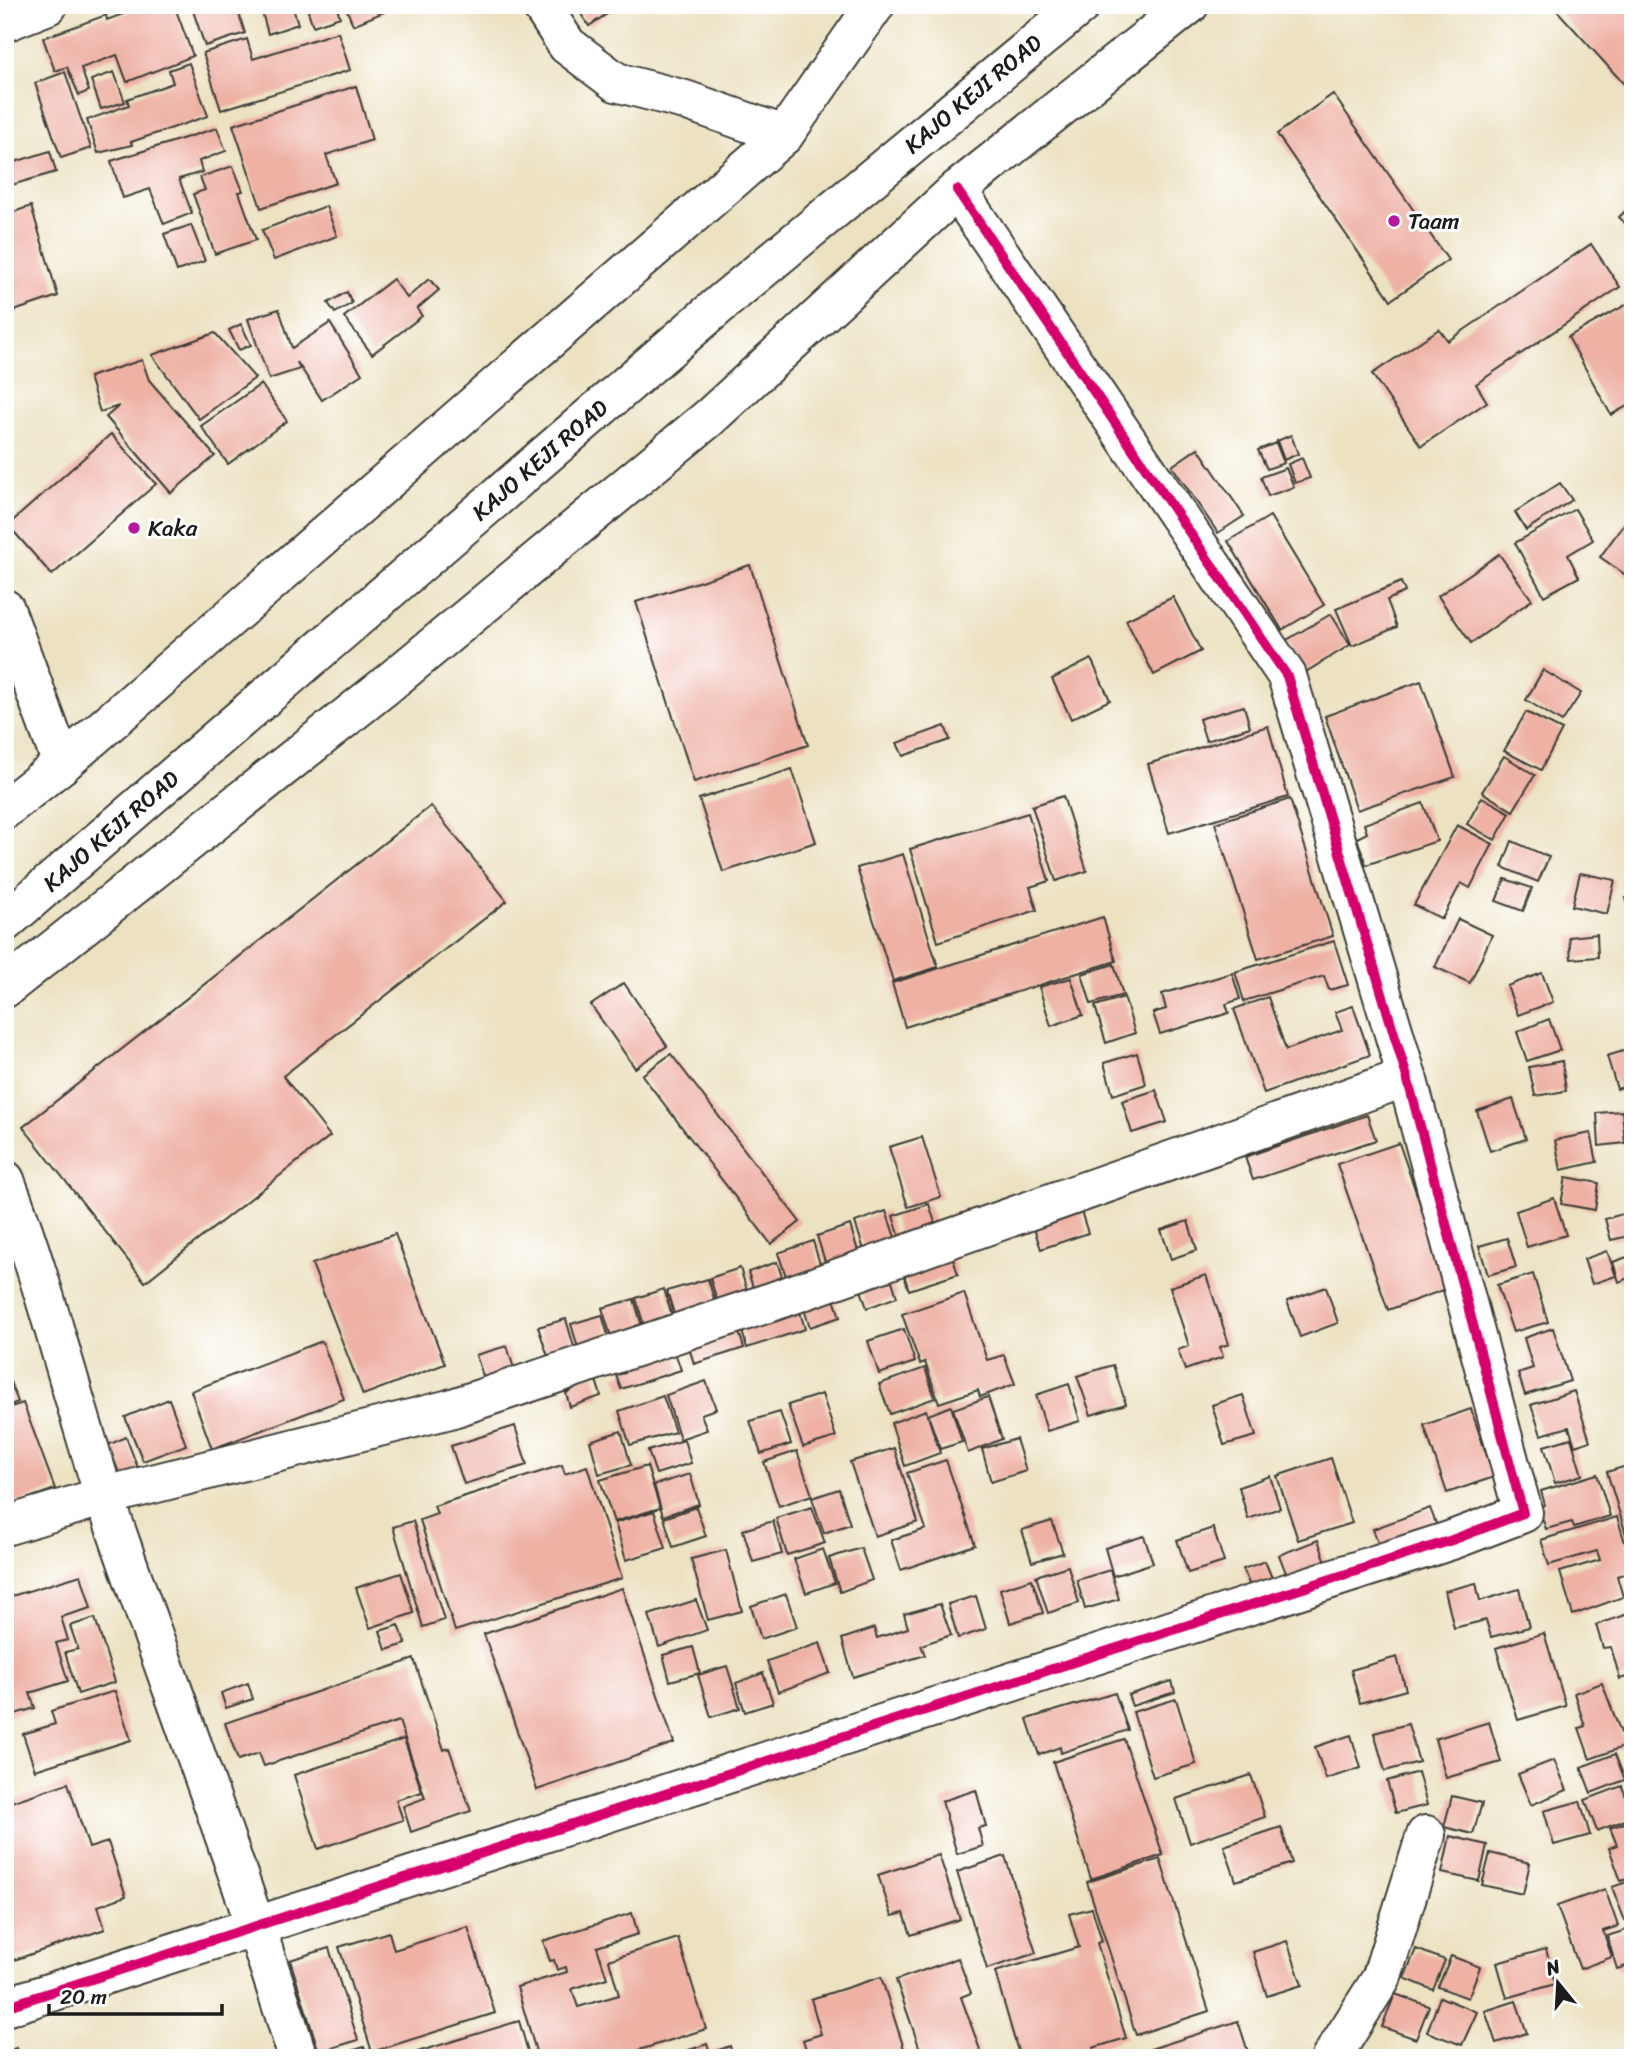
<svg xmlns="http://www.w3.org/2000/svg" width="1638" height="2063" font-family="Sriracha,sans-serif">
<rect width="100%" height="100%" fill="#fff"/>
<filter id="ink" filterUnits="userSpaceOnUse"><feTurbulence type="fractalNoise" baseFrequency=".0143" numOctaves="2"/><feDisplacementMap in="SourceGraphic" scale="14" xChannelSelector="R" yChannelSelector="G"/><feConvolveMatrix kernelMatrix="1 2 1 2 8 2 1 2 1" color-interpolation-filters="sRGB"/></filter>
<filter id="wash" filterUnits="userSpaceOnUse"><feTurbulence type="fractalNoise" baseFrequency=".00686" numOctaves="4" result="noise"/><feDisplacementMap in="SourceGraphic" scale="28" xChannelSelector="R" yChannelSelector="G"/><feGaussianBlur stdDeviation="1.57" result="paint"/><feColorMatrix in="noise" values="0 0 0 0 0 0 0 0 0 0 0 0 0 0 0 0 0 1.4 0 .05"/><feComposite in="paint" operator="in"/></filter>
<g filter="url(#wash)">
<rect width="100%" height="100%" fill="#ece2c2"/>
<g id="blocks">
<g fill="#eeb1a4">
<polygon points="147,5 174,5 193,56 127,82 117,55 81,68 89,91 79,95 67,67 55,71 43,38 106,15 107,20"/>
<polygon points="191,5 236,5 245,33 205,46"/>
<polygon points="260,5 292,5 298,24 268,34"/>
<polygon points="306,5 336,5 340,17 313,26"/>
<polygon points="345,5 381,5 384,12 353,25"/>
<polygon points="575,5 620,5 589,26"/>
<polygon points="1552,5 1633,5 1633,94"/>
<polygon points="338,32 350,70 221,110 203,53 247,39 253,59"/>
<polygon points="189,63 208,116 131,142 132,145 98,153 87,120 129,105 127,99 173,83 169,70"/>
<polygon points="65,72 91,148 61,158 35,83"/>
<polygon points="114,72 125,102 101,109 91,80"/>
<polygon points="356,86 372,140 326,155 336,183 261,208 233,125"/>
<polygon points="1333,94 1448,260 1391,300 1277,134"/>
<polygon points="217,128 226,151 199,161 202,172 179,179 192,213 164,224 150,189 123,198 111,161"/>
<polygon points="50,151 56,172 5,187 5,165"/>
<polygon points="233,166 243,191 239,192 256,240 215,254 193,194 205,190 200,177"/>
<polygon points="1633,204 1633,232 1619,217"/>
<polygon points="31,206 58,296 5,314 5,215"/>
<polygon points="326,206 337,236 274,260 262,230"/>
<polygon points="191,225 205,261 177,271 164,234"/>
<polygon points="1591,244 1620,287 1476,384 1487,402 1421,446 1372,374 1439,329 1448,341"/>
<polygon points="393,279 407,298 429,279 439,290 417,309 422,316 372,354 344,317"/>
<polygon points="347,292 352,303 335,313 328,303"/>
<polygon points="1633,301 1633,403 1611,415 1568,337"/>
<polygon points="279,309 292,348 330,323 362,374 322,400 297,362 300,369 269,379 248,319"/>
<polygon points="241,324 251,345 239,350 229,330"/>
<polygon points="215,333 255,378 199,419 152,355"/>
<polygon points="142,360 149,380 215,456 171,493 106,417 119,406 100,412 89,377"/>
<polygon points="261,384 287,421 228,464 201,426"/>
<polygon points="111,434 156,484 52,575 8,525"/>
<polygon points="1291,435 1298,454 1284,460 1277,441"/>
<polygon points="1276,443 1284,463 1267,469 1258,450"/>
<polygon points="1198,448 1244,516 1218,533 1172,466"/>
<polygon points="1302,458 1310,478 1295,483 1288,464"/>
<polygon points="1286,468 1294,487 1268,496 1261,477"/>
<polygon points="1560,483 1572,500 1526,530 1515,512"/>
<polygon points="1575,509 1593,540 1568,555 1579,577 1544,596 1515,543"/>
<polygon points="1270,516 1324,605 1282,630 1228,541"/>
<polygon points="1627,520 1633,525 1633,580 1600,557"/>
<polygon points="1499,554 1532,600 1471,643 1438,596"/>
<polygon points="750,565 808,745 694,782 636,602"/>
<polygon points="1401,582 1405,592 1387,600 1397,627 1352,646 1336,609"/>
<polygon points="1173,597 1201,651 1154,675 1126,620"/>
<polygon points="1331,614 1350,645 1304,673 1285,641"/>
<polygon points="1091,659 1110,700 1071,719 1052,679"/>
<polygon points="1543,670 1581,693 1562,722 1526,700"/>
<polygon points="1421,681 1455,777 1357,810 1325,716"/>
<polygon points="1244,706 1250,727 1206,741 1199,719"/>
<polygon points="1526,712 1562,730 1541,770 1504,751"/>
<polygon points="945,726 950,740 903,756 897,743"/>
<polygon points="1268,726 1288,797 1169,833 1148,764"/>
<polygon points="1504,756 1535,775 1513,811 1482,792"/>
<polygon points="1632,759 1633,759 1633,781 1626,779"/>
<polygon points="792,769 816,842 723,872 699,799"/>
<polygon points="1063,796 1087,871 1056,881 1032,806"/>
<polygon points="1482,797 1510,813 1495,840 1467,824"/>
<polygon points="1290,799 1333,936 1258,959 1215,823"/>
<polygon points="1423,803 1437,841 1366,865 1357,838 1367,833 1364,824"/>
<polygon points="431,806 507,901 283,1076 330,1136 145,1282 23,1127"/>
<polygon points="1028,813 1049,881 1030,887 1037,910 938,942 910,849"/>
<polygon points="1457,825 1493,844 1470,888 1461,883 1442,919 1414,905"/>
<polygon points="1512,841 1549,857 1538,882 1502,867"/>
<polygon points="903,854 938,967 893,981 857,868"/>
<polygon points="1580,873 1615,880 1607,914 1572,906"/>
<polygon points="1505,879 1532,888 1523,911 1496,901"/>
<polygon points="1633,896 1633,919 1632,919 1626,898"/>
<polygon points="1103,917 1116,961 905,1027 892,983"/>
<polygon points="1458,919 1492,935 1470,983 1435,967"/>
<polygon points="1597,934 1598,957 1571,959 1569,937"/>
<polygon points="1334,941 1348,985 1329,990 1324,976 1244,1001 1235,972"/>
<polygon points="1114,964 1123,995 1091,1004 1082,974"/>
<polygon points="1232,973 1240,999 1226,1004 1229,1013 1160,1034 1153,1013 1166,1009 1162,994"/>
<polygon points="1542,973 1553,1002 1518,1015 1507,986"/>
<polygon points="1071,978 1083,1015 1051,1026 1039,987"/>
<polygon points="624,983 667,1046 635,1068 591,1005"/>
<polygon points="1124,997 1135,1033 1106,1043 1095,1006"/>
<polygon points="1268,997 1286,1050 1342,1030 1335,1012 1353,1006 1370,1055 1264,1093 1234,1009"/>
<polygon points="1549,1019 1560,1050 1527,1061 1517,1032"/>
<polygon points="1633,1048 1633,1084 1617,1089 1607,1056"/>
<polygon points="1137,1053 1146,1084 1113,1095 1104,1063"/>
<polygon points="671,1054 800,1222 771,1244 642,1075"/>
<polygon points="1562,1061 1566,1091 1535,1096 1529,1067"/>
<polygon points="1156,1090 1167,1122 1132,1133 1122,1101"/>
<polygon points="1513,1099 1526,1139 1490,1151 1477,1111"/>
<polygon points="1622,1111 1625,1143 1599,1146 1597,1113"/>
<polygon points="1367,1115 1376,1140 1253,1180 1245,1157"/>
<polygon points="1591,1133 1597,1162 1561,1170 1555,1140"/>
<polygon points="922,1137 941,1197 908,1207 889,1147"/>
<polygon points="1399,1143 1449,1288 1388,1310 1337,1164"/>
<polygon points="1566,1177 1599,1183 1595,1210 1561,1204"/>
<polygon points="1554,1198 1566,1235 1527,1247 1516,1211"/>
<polygon points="1078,1202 1088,1233 1041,1249 1030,1217"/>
<polygon points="929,1204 941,1241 905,1253 893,1216"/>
<polygon points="886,1211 899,1249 867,1259 855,1222"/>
<polygon points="1633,1211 1633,1235 1611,1240 1605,1219"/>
<polygon points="1188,1221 1197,1250 1171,1259 1161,1230"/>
<polygon points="850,1225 861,1261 828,1271 817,1236"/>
<polygon points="395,1234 445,1364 363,1395 312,1264"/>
<polygon points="1507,1238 1516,1267 1488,1275 1479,1246"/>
<polygon points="813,1241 823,1274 789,1285 778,1253"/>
<polygon points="948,1243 958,1274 909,1290 899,1260"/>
<polygon points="1607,1251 1616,1276 1592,1284 1584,1259"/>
<polygon points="1633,1255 1633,1276 1619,1282 1613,1262"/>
<polygon points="777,1262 787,1292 758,1302 748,1272"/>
<polygon points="740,1268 752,1306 722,1316 710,1278"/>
<polygon points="889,1271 897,1297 867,1308 858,1281"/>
<polygon points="1533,1274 1548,1322 1513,1332 1497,1285"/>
<polygon points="1206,1275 1229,1344 1220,1347 1223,1357 1185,1370 1178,1350 1189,1346 1170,1287"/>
<polygon points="708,1279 720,1318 679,1330 667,1291"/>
<polygon points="1326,1287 1338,1323 1300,1337 1287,1301"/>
<polygon points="664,1289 677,1332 648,1340 636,1298"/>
<polygon points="964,1293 987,1360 1004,1355 1015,1384 980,1397 978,1390 939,1403 925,1362 920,1364 902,1314"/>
<polygon points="833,1296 840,1317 810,1327 803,1306"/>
<polygon points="634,1299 646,1340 615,1349 602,1308"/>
<polygon points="798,1305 805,1329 747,1348 740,1324"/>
<polygon points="602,1315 613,1352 582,1362 571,1324"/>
<polygon points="566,1319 576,1354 550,1362 538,1327"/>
<polygon points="736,1323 744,1348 694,1364 689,1347"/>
<polygon points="1553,1328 1570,1381 1525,1395 1518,1373 1533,1368 1524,1338"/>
<polygon points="904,1329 915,1362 879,1374 868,1341"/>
<polygon points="322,1341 344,1399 212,1449 191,1391"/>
<polygon points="672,1343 681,1370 621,1389 616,1375 625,1373 621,1360"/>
<polygon points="507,1346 516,1375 486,1385 476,1355"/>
<polygon points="1113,1365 1126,1404 1091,1415 1077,1376"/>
<polygon points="925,1368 935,1398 890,1414 879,1384"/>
<polygon points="5,1369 18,1402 5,1407"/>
<polygon points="594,1374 601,1396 570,1407 566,1393 571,1391 568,1382"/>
<polygon points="706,1381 716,1409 701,1414 707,1430 680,1439 666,1395"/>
<polygon points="1069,1384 1080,1421 1047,1431 1036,1395"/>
<polygon points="1574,1391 1590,1441 1575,1446 1569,1427 1541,1435 1531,1405"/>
<polygon points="822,1394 836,1437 803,1447 788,1405"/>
<polygon points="1243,1395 1256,1436 1224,1445 1212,1405"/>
<polygon points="663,1396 675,1432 630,1445 619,1411"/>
<polygon points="988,1397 1002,1439 968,1453 953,1409"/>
<polygon points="169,1399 186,1445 143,1461 125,1417"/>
<polygon points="23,1403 55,1489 7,1506 5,1409"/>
<polygon points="951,1406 962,1442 940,1449 928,1415"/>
<polygon points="1471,1409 1494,1477 1447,1493 1424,1425"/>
<polygon points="926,1410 940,1453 905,1466 891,1423"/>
<polygon points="780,1412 791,1444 761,1454 750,1421"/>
<polygon points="515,1426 527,1465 464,1484 451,1446"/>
<polygon points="621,1431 631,1465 599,1474 590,1441"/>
<polygon points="126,1437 141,1476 123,1483 108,1445"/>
<polygon points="1571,1438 1582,1475 1555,1483 1544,1446"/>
<polygon points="1016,1439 1026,1471 991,1482 982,1449"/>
<polygon points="684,1440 691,1463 656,1474 648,1451"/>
<polygon points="894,1448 918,1522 875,1536 850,1462"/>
<polygon points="797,1451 812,1495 779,1506 764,1462"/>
<polygon points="1331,1458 1352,1523 1298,1540 1277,1476"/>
<polygon points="946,1460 975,1545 901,1570 891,1540 926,1529 907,1473"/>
<polygon points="1633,1464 1633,1554 1632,1554 1607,1472"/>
<polygon points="562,1465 565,1474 587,1466 622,1578 455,1631 420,1520 437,1514 434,1506"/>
<polygon points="647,1466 660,1508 614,1522 600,1480"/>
<polygon points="690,1474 699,1504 663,1516 654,1485"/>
<polygon points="1597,1474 1610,1516 1574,1527 1572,1522 1546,1529 1538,1506 1545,1505 1541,1491"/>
<polygon points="1270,1476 1280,1508 1248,1519 1239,1487"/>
<polygon points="839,1489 850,1524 824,1533 812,1498"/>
<polygon points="696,1507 706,1536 673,1547 664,1518"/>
<polygon points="812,1507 825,1543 787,1555 776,1518"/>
<polygon points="1430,1508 1442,1539 1385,1561 1373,1529"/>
<polygon points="654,1511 666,1548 626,1560 615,1523"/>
<polygon points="1617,1517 1633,1568 1633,1571 1617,1576 1623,1597 1573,1615 1560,1572 1600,1560 1597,1551 1549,1565 1541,1540"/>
<polygon points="413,1521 444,1620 423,1627 393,1527"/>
<polygon points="773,1521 782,1554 753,1562 743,1530"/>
<polygon points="1052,1521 1063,1553 1032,1562 1022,1530"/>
<polygon points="1213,1528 1224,1562 1188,1573 1177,1540"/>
<polygon points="1144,1536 1153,1563 1113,1576 1105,1548"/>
<polygon points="1318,1540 1330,1573 1292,1588 1279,1555"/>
<polygon points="861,1548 872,1580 840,1592 829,1558"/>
<polygon points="823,1549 835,1583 806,1593 794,1559"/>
<polygon points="726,1550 742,1611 708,1620 691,1559"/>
<polygon points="1265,1561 1276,1588 1254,1596 1243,1569"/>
<polygon points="1068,1566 1079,1603 1048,1613 1036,1576"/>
<polygon points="1110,1570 1119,1599 1085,1609 1077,1580"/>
<polygon points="401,1573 414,1613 370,1628 356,1588"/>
<polygon points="81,1575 91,1608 61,1617 68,1640 56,1643 68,1681 30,1693 35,1708 5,1717 5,1598"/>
<polygon points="1032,1579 1043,1613 1010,1623 1000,1589"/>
<polygon points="1476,1583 1480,1601 1519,1589 1529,1627 1491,1637 1486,1620 1454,1628 1445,1591"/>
<polygon points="622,1588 674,1743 537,1790 484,1634"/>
<polygon points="786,1594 797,1627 761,1639 751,1606"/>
<polygon points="976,1596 986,1629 958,1638 948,1604"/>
<polygon points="696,1600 707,1630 659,1647 649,1615"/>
<polygon points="940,1604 951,1635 921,1645 925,1655 853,1677 842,1639 874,1628 877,1638 908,1628 904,1614"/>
<polygon points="1631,1613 1633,1675 1620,1679 1611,1647 1603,1648 1596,1625"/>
<polygon points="95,1618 115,1682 78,1694 65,1652 78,1649 70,1626"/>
<polygon points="399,1625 406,1644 386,1650 380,1631"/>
<polygon points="1544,1633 1566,1706 1518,1720 1496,1648"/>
<polygon points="820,1643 830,1673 778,1692 767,1661"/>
<polygon points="693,1647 700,1673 670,1681 663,1655"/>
<polygon points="1397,1657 1406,1690 1360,1703 1351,1670"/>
<polygon points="414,1659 444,1750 449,1748 471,1811 411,1832 403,1806 425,1798 399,1721 264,1766 259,1753 238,1760 225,1723"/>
<polygon points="727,1666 740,1708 711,1717 698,1675"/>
<polygon points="763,1673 773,1703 745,1712 736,1683"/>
<polygon points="1172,1681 1175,1692 1132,1706 1128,1695"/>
<polygon points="248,1683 253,1699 226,1708 221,1693"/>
<polygon points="1602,1683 1626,1746 1590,1759 1579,1728 1585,1726 1574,1693"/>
<polygon points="115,1691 131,1740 35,1770 23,1734 55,1724 51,1711"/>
<polygon points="1115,1693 1128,1730 1061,1753 1060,1747 1039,1755 1027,1719"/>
<polygon points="1176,1699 1196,1764 1153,1777 1133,1712"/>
<polygon points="1489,1722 1501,1762 1446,1778 1435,1739"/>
<polygon points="1408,1724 1419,1762 1385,1771 1374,1733"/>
<polygon points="1351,1735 1361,1768 1326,1779 1315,1747"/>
<polygon points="404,1739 422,1792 396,1800 403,1820 318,1849 294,1775"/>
<polygon points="1124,1739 1163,1855 1091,1879 1053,1762"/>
<polygon points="1615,1754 1625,1780 1591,1793 1581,1767"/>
<polygon points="1554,1760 1567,1790 1531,1805 1518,1774"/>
<polygon points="1418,1772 1427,1805 1396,1813 1387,1781"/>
<polygon points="1251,1775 1265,1817 1190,1843 1176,1799"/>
<polygon points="68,1783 89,1848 108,1842 126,1896 98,1906 105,1929 5,1963 5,1804"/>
<polygon points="1622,1786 1633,1817 1597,1831 1585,1800"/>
<polygon points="976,1790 986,1826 978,1828 983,1846 957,1854 942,1801"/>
<polygon points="1452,1796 1482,1803 1473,1834 1444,1827"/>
<polygon points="1580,1801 1590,1835 1554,1845 1544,1811"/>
<polygon points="1633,1820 1633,1877 1621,1881 1609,1848 1617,1845 1610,1828"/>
<polygon points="1281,1827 1292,1863 1236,1881 1224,1846"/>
<polygon points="1450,1836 1487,1845 1479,1881 1442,1873"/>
<polygon points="1490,1853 1530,1863 1523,1894 1482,1885"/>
<polygon points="939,1855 960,1919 911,1935 904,1913 892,1916 878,1875"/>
<polygon points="1005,1856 1036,1953 987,1969 957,1872"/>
<polygon points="1160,1859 1209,2011 1136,2035 1087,1882"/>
<polygon points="1633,1880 1633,1918 1625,1921 1612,1887"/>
<polygon points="1605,1889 1618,1926 1603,1931 1612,1957 1580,1969 1557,1906"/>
<polygon points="1092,1908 1102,1941 1097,1943 1126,2038 1093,2048 1096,2058 1020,2058 995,1972 1079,1947 1069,1914"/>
<polygon points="632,1913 638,1934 597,1947 607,1978 572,1989 578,2007 619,1995 609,1960 678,1938 706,2029 614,2058 538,2058 517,1987 567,1972 566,1967 557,1970 554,1960 550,1961 543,1941"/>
<polygon points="468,1927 495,2013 372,2052 339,1947 389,1932 394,1950"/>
<polygon points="1633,1928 1633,1964 1617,1969 1607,1936"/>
<polygon points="1287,1941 1302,1985 1267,1996 1253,1952"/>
<polygon points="329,1948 358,2040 319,2052 290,1960"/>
<polygon points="1416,1949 1445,1960 1433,1990 1404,1978"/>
<polygon points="1546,1949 1555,1984 1507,1998 1497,1963"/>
<polygon points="1451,1956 1480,1967 1468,1998 1438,1987"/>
<polygon points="958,1958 971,1993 961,1997 983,2058 923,2058 896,1980"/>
<polygon points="881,1977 907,2058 809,2058 803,2040 821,2034 811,1999"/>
<polygon points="1395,1994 1429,2006 1416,2039 1382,2027"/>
<polygon points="1440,1997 1477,2012 1462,2045 1427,2032"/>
<polygon points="1516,2001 1527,2033 1496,2043 1485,2011"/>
<polygon points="519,2021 530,2058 401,2058 401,2057"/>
<polygon points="1238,2021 1250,2058 1133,2058 1132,2055"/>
<polygon points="707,2044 710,2053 730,2046 733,2058 665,2058"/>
<polygon points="364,2047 368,2058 332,2058 332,2057"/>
<polygon points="16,2048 20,2058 5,2058 5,2052"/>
</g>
</g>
</g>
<g filter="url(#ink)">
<use href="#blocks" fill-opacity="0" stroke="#3b3a35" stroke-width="2"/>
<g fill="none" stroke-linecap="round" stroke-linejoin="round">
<defs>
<g id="minor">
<polyline points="541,5 567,45 616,82 685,100 784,135"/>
<polyline points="5,22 48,5"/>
<polyline points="5,609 62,764"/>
<polyline points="5,988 384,687 710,417 957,190 1189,5"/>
<path d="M5,1180C45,1284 70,1392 105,1498C169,1685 240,1869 298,2058"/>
<polyline points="5,1526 105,1496 450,1409 774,1301 1407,1077"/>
<polyline points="5,2007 1452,1540 1523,1513 1407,1077 1287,676 957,190"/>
<polyline points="1331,2058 1381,1979 1426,1835"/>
</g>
<g id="secondary">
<polyline points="5,809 62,764 784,135 875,5"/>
<polyline points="5,922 725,300 1081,5"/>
</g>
</defs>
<use href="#minor" stroke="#3b3a35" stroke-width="42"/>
<use href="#secondary" stroke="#3b3a35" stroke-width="42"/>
<use href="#minor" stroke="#fff" stroke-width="38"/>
<use href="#secondary" stroke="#fff" stroke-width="38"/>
<defs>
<polyline id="cycleway" points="5,2007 1452,1540 1523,1513 1407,1077 1287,676 957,190"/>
</defs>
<use href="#cycleway" stroke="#fff" stroke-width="15"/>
<use href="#cycleway" stroke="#d6006c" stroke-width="10"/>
</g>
</g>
<g fill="#b5179e" stroke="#fff" stroke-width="2.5">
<circle cx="1394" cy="221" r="7"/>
<circle cx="134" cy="528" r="7"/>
</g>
<g text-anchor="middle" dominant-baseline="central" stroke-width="6" stroke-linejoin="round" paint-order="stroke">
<g font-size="23" fill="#1c1c1c" stroke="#fff">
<text transform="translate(973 94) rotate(-40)">KAJO KEJI ROAD</text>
<text transform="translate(540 460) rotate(-41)">KAJO KEJI ROAD</text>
<text transform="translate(111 831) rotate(-41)">KAJO KEJI ROAD</text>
</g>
<g font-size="23" fill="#1c1c1c" stroke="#fff" text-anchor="start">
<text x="1408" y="221">Taam</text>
<text x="148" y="528">Kaka</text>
</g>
</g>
<rect width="1638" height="2063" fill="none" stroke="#fff" stroke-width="28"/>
<g transform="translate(1558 1983) rotate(342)" stroke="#ffffff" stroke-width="5" paint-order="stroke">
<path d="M0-5L12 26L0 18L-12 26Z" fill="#1c1c1c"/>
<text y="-10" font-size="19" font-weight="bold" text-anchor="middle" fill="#1c1c1c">N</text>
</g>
<path d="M49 2004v10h173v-10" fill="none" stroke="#1c1c1c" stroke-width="3.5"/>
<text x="60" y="2004" font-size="21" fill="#1c1c1c" stroke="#ffffff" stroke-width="5" paint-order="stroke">20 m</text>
</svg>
